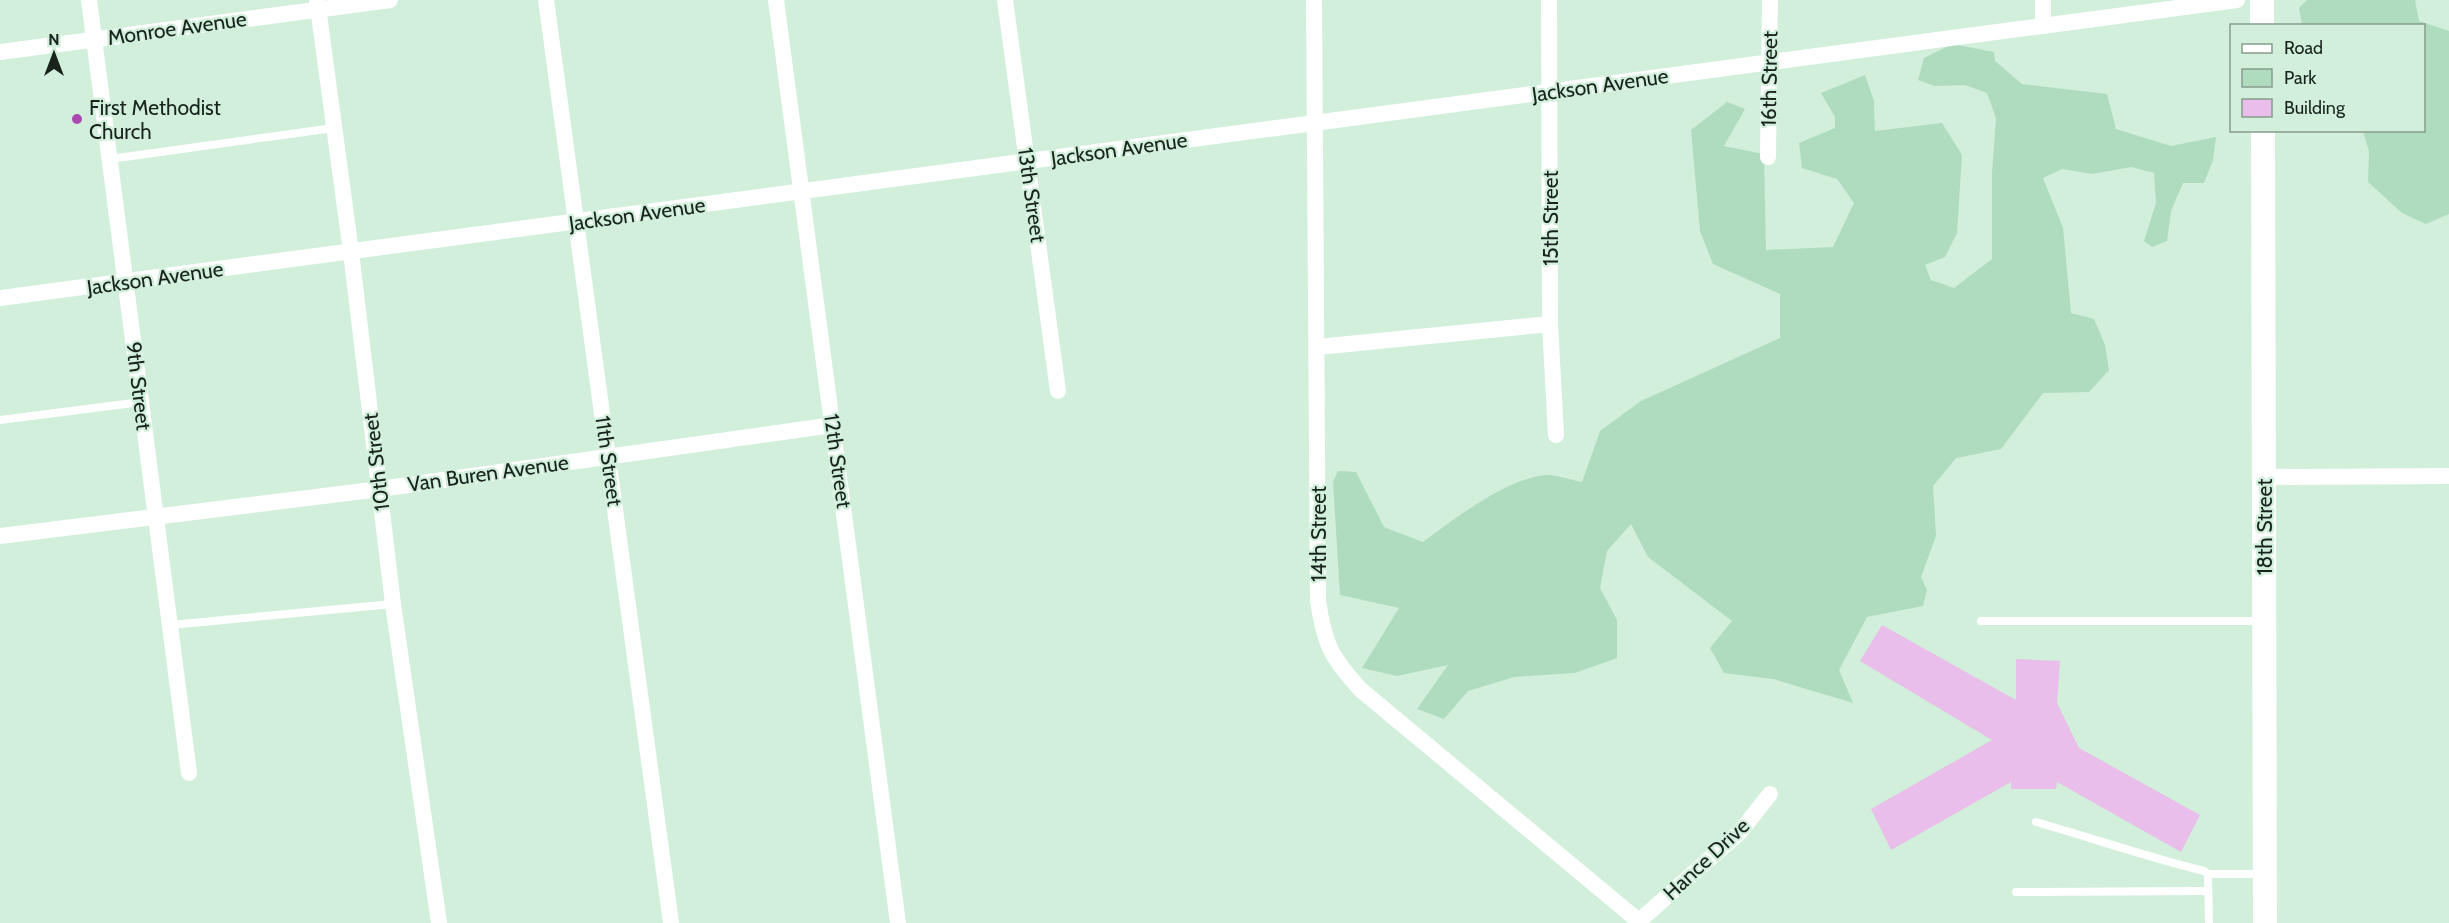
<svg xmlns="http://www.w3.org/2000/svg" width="2449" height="923" font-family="Cabin,sans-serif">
<rect width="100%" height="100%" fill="#d1efdb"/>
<g fill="#afdcbf">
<polygon points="2307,0 2415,0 2419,21 2449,31 2449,214 2426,224 2402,213 2368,182 2369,151 2363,131 2424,130 2424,26 2302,25 2299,8"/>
<path d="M1952,44L1994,52L1995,61L2022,84L2107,94L2116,129L2171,146L2216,137L2213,160L2204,183H2183L2171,211L2167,241L2152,247L2144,241L2156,203L2154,173L2131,167L2092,174L2062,169L2043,178L2063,228L2071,313L2094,319L2105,345L2109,370L2089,392L2043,393L2001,449L1956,458L1933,486L1936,536L1921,577L1927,590L1923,606L1867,617L1839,670L1853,703L1773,679L1724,673L1710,648L1732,621L1648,557L1631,524L1607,551L1600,588L1617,620V658L1575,673L1514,677L1468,691L1444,719L1417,709L1448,665L1397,676L1362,668L1399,608L1340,595L1333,482L1338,471L1356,472L1384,527L1423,542C1454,519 1511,475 1550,475C1560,476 1572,480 1582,482L1600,431L1641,401L1780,338V294L1713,264L1700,231L1691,130L1727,102L1745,109L1724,146L1764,154L1766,250L1833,247L1854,203L1837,179L1802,168L1799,143L1835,128V117L1821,93L1865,75L1874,101L1875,131L1942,123L1962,155L1957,233L1945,257L1925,265L1931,280L1954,288L1992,259V173L1996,118L1987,93L1965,85L1935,86L1918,80L1924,58Z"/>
</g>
<polygon fill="#e9beeb" points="1882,625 2016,700 2016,659 2060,661 2057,703 2079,748 2200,815 2181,852 2057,782 2056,789 2011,789 2011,782 1891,850 1871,809 1992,740 1860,661"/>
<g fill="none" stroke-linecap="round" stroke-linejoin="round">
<g stroke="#fff" stroke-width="8">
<polyline points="110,159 334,128"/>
<polyline points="0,420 141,402"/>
<polyline points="1981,621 2261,621"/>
<polyline points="170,625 393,604"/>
<path d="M2036,822C2092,838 2147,857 2204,871L2208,874H2264"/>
<polyline points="2208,874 2209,923"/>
<polyline points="2016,892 2208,891"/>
</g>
<g stroke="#fff" stroke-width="16">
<polyline points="89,0 189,773"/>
<polyline points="317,0 351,252 393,604 439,923"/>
<polyline points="546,0 671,923"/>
<polyline points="776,0 898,923"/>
<polyline points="1005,0 1058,391"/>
<path d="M1314,0L1318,601C1325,646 1331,657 1361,690L1641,923"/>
<polyline points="1549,0 1550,324 1556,435"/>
<polyline points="2043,0 2043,26"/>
<polyline points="0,52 390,0"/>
<polyline points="1768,157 1770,0"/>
<polyline points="0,298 2237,0"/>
<polyline points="1318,347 1550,324"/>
<polyline points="2264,477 2449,476"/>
<polyline points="0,536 380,489 833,425"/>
<polyline points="1639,921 1740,832 1770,794"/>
</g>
<g stroke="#fff" stroke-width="24">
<polyline points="2262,0 2262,26"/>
<polyline points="2263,130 2265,923"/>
</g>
</g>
<circle fill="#aa49b1" stroke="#d1efdb" stroke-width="2" cx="77" cy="119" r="6"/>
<g text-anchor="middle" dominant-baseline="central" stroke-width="4.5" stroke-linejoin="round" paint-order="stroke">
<g font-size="21" fill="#18231c" stroke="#d1efdb">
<text transform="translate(177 28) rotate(-8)">Monroe Avenue</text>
<text transform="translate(1769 79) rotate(-89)">16th Street</text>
<text transform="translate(1600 85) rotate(-8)">Jackson Avenue</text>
<text transform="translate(1119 149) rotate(-8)">Jackson Avenue</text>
<text transform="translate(1032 195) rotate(82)">13th Street</text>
<text transform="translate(637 214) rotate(-8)">Jackson Avenue</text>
<text transform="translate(1550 218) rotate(-90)">15th Street</text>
<text transform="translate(155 278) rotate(-8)">Jackson Avenue</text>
<text transform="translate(139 386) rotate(83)">9th Street</text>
<text transform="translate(609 461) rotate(82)">11th Street</text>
<text transform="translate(838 461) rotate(82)">12th Street</text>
<text transform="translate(376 462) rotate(-97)">10th Street</text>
<text transform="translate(488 473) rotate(-8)">Van Buren Avenue</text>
<text transform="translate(2264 527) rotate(-90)">18th Street</text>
<text transform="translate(1318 534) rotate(-90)">14th Street</text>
<text transform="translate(1706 859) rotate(-43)">Hance Drive</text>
</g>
<g font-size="21" fill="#18231c" stroke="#d1efdb" text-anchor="start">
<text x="89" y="107">First Methodist<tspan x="89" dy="24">Church</tspan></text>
</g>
</g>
<rect x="2230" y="24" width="195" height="108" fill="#d1efdb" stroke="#879d8f" stroke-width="1.5"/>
<rect x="2242" y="44" width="30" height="9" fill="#ffffff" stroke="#879d8f" stroke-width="1.5"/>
<text x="2284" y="54" font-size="18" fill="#18231c">Road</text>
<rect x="2242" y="69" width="30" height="18" fill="#afdcbf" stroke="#879d8f" stroke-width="1.5"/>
<text x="2284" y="84" font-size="18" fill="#18231c">Park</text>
<rect x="2242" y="99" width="30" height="18" fill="#e9beeb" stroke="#879d8f" stroke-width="1.5"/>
<text x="2284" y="114" font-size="18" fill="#18231c">Building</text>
<g transform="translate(54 54)" stroke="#d1efdb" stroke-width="4.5" paint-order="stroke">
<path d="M0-4.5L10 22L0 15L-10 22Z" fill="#18231c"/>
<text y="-9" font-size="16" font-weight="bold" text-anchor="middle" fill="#18231c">N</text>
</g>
</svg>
